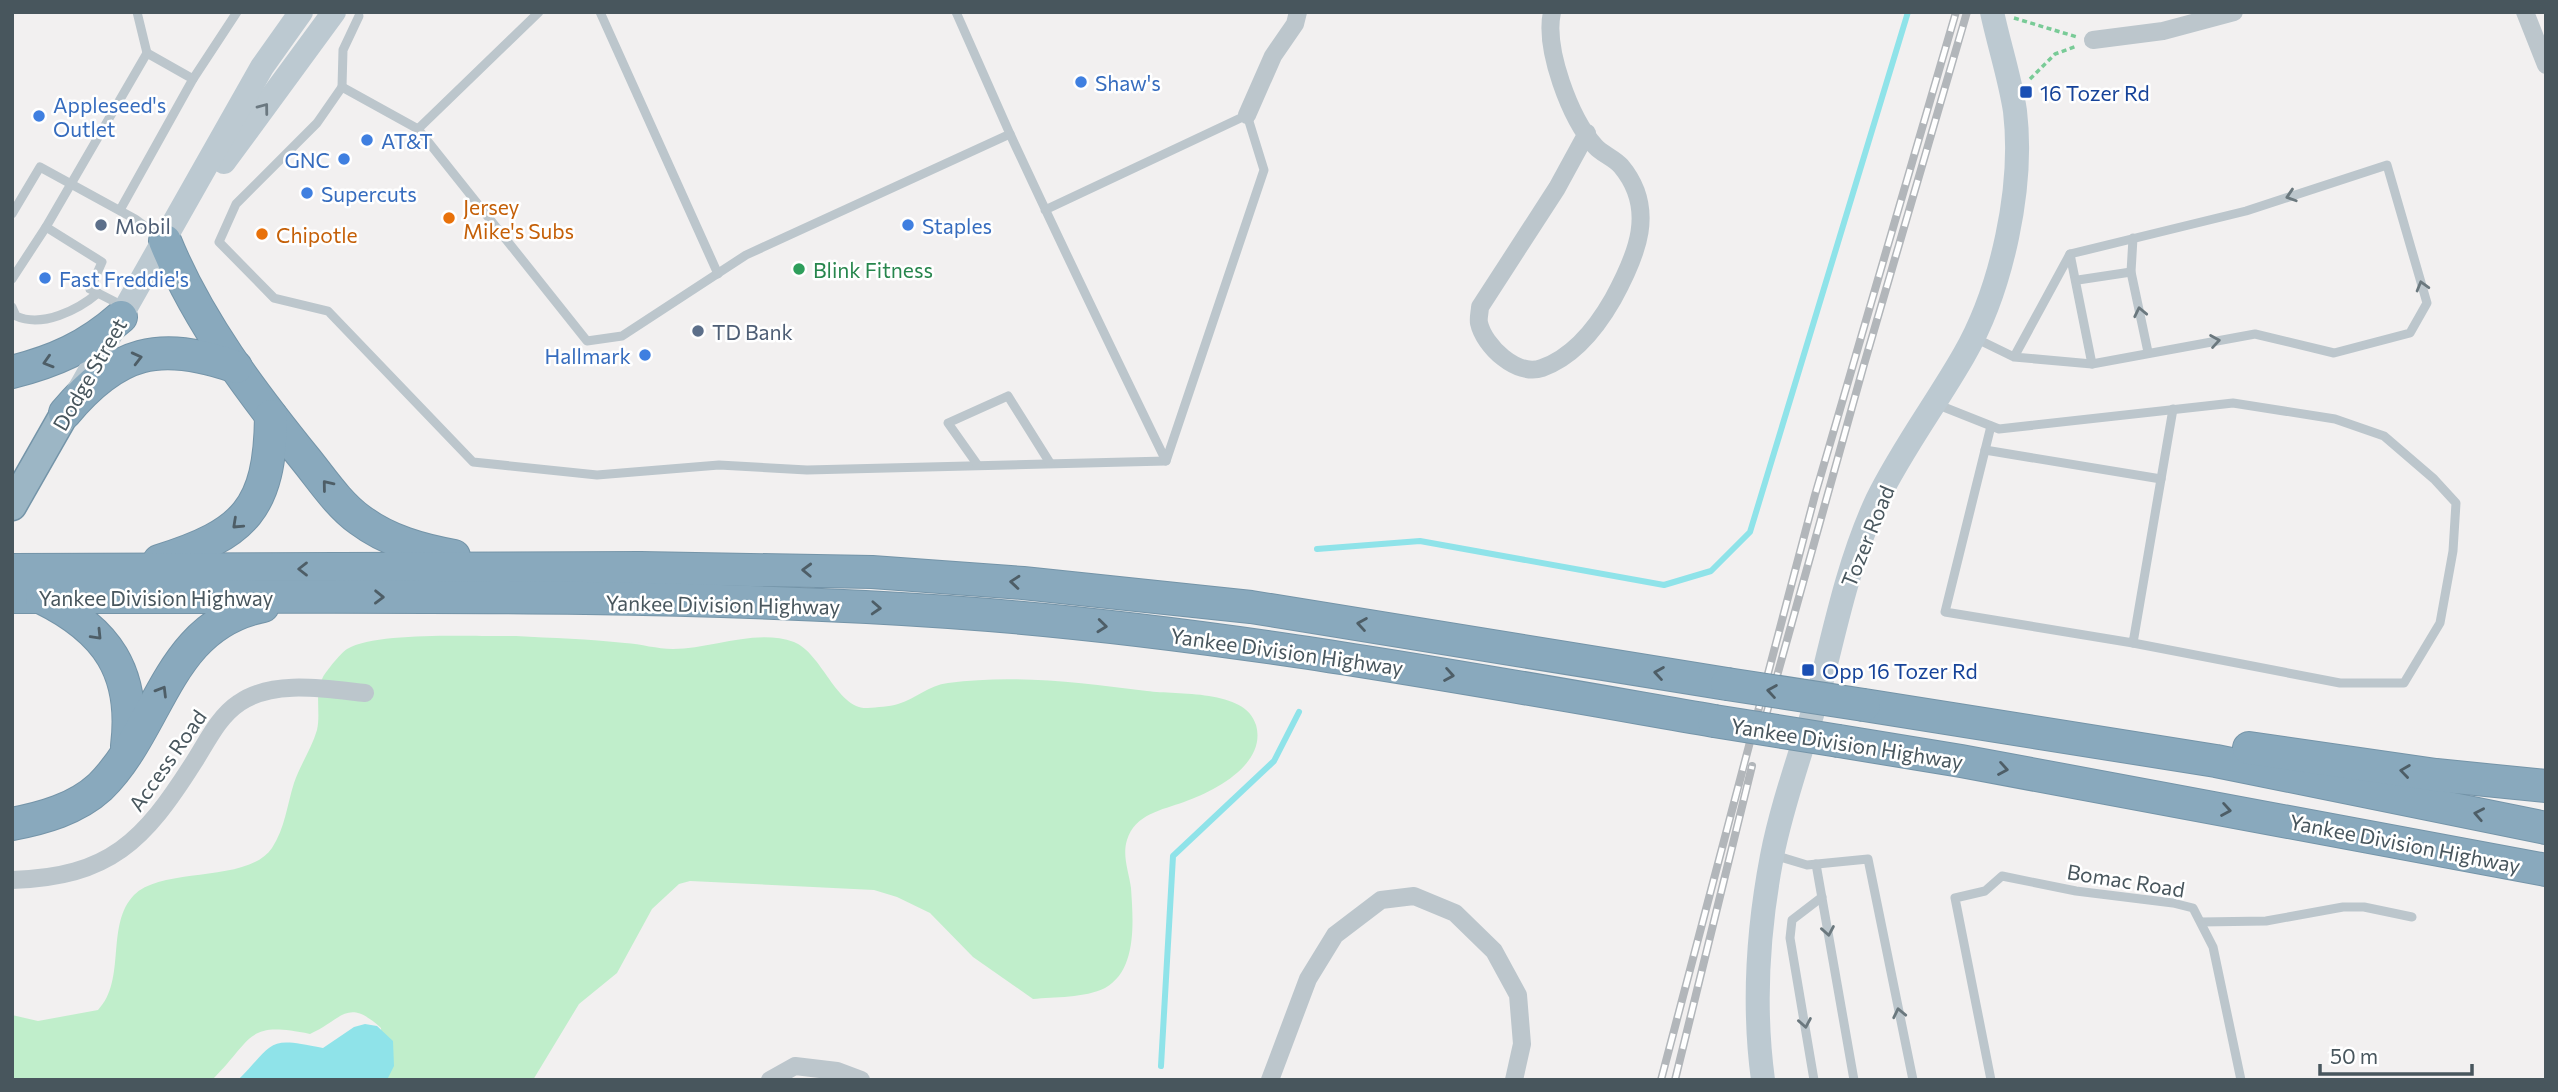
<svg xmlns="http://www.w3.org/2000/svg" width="2558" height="1092" font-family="Commissioner,sans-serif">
<rect width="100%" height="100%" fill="#f2f0f0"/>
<path fill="#c0eecb" d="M516,636C552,638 589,639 625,643C641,644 657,649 673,649C711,649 756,628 794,642C822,653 837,710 868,708C877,707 889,707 898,704C915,699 929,685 948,683C1016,674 1080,683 1147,691C1177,695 1246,689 1256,725C1267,764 1215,791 1184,802C1162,810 1135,814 1127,840C1122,856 1129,872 1131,888C1133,919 1138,970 1105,988C1085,998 1054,997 1033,999L973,957L930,913L897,897L874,890L690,881L679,884L652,909L617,973L579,1004L533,1080H366L382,1053L381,1028C347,997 343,1019 310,1034C245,1021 255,1037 212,1080H12V1015L38,1021L98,1010C127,980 105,925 134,895C163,866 247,884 272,848C285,828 287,805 294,783C300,765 312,748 317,730C321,712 314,694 323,677C327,670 340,654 347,649C378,631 477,637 516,636Z"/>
<path fill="#8fe3e9" d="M365,1024L377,1026L393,1041L394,1066L387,1080H238C276,1042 265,1036 323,1048L354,1027Z"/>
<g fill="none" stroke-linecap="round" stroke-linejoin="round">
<g stroke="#8fe3e9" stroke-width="6">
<polyline points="1317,549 1420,541 1664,585 1711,571 1750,532 1908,12"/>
<polyline points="1161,1066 1173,856 1274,761 1299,712"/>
</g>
<defs>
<polyline id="trunk" points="12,506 65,413"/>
<g id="motorway">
<path d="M165,241C198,322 252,393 307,461C323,481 339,505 360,520C388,541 421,550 454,556"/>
<path d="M12,372C55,361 87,347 121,317"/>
<path d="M65,413C117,351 159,340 236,367"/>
<path d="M159,561C245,534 270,509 271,416"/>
<polyline points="12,570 641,568 872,572 1023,583 1251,607 1727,684"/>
<path d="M12,597C324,598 638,591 949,612C1207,630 1460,677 1714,721"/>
<path d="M42,598C107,630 136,672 127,746"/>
<polyline points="1864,705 2216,761 2546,828"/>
<polyline points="1839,741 1961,761 2546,870"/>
<polyline points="2249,748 2436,775 2546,786"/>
<path d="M12,824C43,818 76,809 100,787C161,727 166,625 263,606"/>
</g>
</defs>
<use href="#trunk" stroke="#7494a8" stroke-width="31"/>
<use href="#motorway" stroke="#7494a8" stroke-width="34"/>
<g stroke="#79cb97" stroke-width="3.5" stroke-dasharray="5 3.5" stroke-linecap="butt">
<polyline points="2014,18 2077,37"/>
<polyline points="2030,79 2055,54 2077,46"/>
</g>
<g stroke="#bcc6cc" stroke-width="9">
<polyline points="137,12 147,53"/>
<polyline points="600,12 718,274"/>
<polyline points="956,12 1010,134 746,255 622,336 587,341 418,129 342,87 317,123 236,204 219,242 274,298 328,311 473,462 597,475 719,465 807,470 1166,461"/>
<polyline points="193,79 237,12"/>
<polyline points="342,87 343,50 359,16"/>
<polyline points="418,129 539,12"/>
<path d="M1010,134C1061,244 1113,352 1166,461L1264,170L1247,115L1045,210"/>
<polyline points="120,210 193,79 147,53 46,227 102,262 90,289 125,307"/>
<polyline points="12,214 40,167 135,219 161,238"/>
<polyline points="2133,238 2131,272 2148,352"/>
<polyline points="2070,254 2092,364"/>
<polyline points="12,279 46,227"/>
<polyline points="2078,280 2131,272"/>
<path d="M12,307L16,316C42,328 78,310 98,293"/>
<polyline points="1975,338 2014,357 2092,364 2255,334 2334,353 2410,333 2427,303 2387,165 2246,211 2070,254 2014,357"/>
<polyline points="1936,404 1999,429 2233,403 2335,419 2384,436 2434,479 2456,503 2453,551 2440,623 2404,683 2340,683 2133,643"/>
<polyline points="1991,426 1945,612 2133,643 2173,409"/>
<polyline points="1985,450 2161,479"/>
<polyline points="977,464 948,423 1008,396 1050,463"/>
<polyline points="1774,855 1807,865 1868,859 1913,1080"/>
<polyline points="1816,864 1854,1080"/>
<polyline points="2201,922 2266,921 2343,907 2364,907 2412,917"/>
<polyline points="1814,1080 1790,938 1792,920 1822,897"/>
<polyline points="1991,1080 1955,898 1985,891 2002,876 2076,891 2173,903 2193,908 2213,947 2241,1080"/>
</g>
<g stroke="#bcc6cc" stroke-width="18">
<path d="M1552,12C1544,49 1570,118 1595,146C1602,154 1614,158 1621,166C1657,209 1637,255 1613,299C1597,327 1573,357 1542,368C1517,377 1484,346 1479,323C1478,318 1480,311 1480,307L1557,188L1587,133"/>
<polyline points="2525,12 2546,65"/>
<polyline points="2093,40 2163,31 2234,12"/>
<polyline points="1247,115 1273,56 1295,24 1298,12"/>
<path d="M12,880C110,877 144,841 194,762C207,742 218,717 239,703C273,679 327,689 365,693"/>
<polyline points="770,1080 795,1066 837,1071 861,1080"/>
<polyline points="1270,1080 1308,979 1335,935 1381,900 1414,896 1455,913 1494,951 1518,995 1522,1044 1514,1080"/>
</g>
<g stroke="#bcc9d1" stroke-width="24">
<polyline points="224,162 334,12"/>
<polyline points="78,392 262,67 301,12"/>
<path d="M1763,1080C1753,1006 1758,929 1772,856C1784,794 1809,733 1824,672C1838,614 1852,554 1877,500C1902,449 1936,404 1964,355C2002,289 2024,187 2015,111C2010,78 1999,45 1992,12"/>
</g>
<use href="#trunk" stroke="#9cb6c5" stroke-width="28"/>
<use href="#motorway" stroke="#89a9bd" stroke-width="32"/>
<defs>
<g id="rail">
<polyline points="1765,719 1863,368 1967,12"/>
<polyline points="1661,1080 1815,495 1956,12"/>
<polyline points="1675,1080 1752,766"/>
</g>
</defs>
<use href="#rail" stroke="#b2b6ba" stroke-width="8"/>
<use href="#rail" stroke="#fff" stroke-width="5" stroke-dasharray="16" stroke-linecap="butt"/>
<defs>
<g id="motorway-bridge">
<polyline points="1727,684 1864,705"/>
<polyline points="1714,721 1839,741"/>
</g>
</defs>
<use href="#motorway-bridge" stroke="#7494a8" stroke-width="34" stroke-linecap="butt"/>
<use href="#motorway-bridge" stroke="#89a9bd" stroke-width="32"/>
</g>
<defs><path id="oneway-chevron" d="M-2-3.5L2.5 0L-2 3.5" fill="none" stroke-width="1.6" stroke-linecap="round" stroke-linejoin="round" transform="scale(1.75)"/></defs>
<use stroke="#6b7880" href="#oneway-chevron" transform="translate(264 108) rotate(-53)"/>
<g stroke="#6b787e">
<use href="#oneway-chevron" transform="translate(2291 196) rotate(162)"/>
<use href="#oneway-chevron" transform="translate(2422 286) rotate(-106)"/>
<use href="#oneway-chevron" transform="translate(2140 312) rotate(-102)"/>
<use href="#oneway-chevron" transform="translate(2215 341) rotate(-9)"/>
<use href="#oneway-chevron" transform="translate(1828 931) rotate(80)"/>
<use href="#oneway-chevron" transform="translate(1899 1013) rotate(-102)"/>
<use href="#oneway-chevron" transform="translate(1805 1023) rotate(80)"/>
</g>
<g stroke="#4e5e67">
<use href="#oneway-chevron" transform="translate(137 358) rotate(-14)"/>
<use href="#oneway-chevron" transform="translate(48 362) rotate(163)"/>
<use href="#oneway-chevron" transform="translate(327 485) rotate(-129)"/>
<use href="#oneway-chevron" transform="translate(237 524) rotate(137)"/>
<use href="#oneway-chevron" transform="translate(303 569) rotate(180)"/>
<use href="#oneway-chevron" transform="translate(807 570) rotate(-178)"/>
<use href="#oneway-chevron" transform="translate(1015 582) rotate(-175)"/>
<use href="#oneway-chevron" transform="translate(379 597) rotate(1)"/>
<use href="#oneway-chevron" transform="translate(876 608) rotate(3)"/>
<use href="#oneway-chevron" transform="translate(1362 624) rotate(-171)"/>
<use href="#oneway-chevron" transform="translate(1102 626) rotate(6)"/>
<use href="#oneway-chevron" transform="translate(97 635) rotate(46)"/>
<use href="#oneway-chevron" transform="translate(1659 673) rotate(-171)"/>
<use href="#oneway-chevron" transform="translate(1449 675) rotate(10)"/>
<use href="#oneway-chevron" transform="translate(162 691) rotate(-59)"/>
<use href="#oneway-chevron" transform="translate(1772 691) rotate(-171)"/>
<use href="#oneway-chevron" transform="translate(2003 769) rotate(10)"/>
<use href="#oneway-chevron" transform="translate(2405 771) rotate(-172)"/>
<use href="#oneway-chevron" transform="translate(2226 810) rotate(10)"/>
<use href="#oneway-chevron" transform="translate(2479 814) rotate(-169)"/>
</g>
<g fill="#3f7fe0" stroke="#fff" stroke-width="2.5">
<circle cx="1081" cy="82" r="7"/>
<circle cx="39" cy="116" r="7"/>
<circle cx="367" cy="140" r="7"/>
<circle cx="344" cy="159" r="7"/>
<circle cx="307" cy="193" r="7"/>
<circle cx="908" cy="225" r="7"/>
<circle cx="45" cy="278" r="7"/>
<circle cx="645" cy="355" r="7"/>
</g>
<g fill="#1a4fb4" stroke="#fff" stroke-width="2.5">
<rect x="2019" y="85" width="14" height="14" rx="3.5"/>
<rect x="1801" y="663" width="14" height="14" rx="3.5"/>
</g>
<g fill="#e8710a" stroke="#fff" stroke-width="2.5">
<circle cx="449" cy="218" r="7"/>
<circle cx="262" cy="234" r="7"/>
</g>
<g fill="#5c6f8a" stroke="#fff" stroke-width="2.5">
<circle cx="101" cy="225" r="7"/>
<circle cx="698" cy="331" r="7"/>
</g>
<circle fill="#2e9e5b" stroke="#fff" stroke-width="2.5" cx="799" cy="269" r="7"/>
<g text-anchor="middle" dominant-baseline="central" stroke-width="5" stroke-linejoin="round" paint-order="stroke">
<g font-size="21" fill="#366cbe" stroke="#fff" text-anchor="start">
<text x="1095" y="82">Shaw's</text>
<text x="53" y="104">Appleseed's<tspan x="53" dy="24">Outlet</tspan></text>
<text x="381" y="140">AT&amp;T</text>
<text x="330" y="159" text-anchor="end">GNC</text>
<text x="321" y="193">Supercuts</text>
<text x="922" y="225">Staples</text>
<text x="59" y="278">Fast Freddie's</text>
<text x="631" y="355" text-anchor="end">Hallmark</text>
</g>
<g font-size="21" fill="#164399" stroke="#fff" text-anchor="start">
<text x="2040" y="92">16 Tozer Rd</text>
<text x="1822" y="670">Opp 16 Tozer Rd</text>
</g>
<g font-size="21" fill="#c56008" stroke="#fff" text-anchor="start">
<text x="463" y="206">Jersey<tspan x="463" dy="24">Mike's Subs</tspan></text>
<text x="276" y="234">Chipotle</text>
</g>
<g font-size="21" fill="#4e5e75" stroke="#fff" text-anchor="start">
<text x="115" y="225">Mobil</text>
<text x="712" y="331">TD Bank</text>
</g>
<g font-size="21" fill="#27864d" stroke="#fff" text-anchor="start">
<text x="813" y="269">Blink Fitness</text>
</g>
<g font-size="21" fill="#48565d" stroke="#fff">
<text transform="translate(89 374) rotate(-60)">Dodge Street</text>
<text transform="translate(1867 536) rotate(-68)">Tozer Road</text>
<text x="156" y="597">Yankee Division Highway</text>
<text transform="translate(723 604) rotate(1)">Yankee Division Highway</text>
<text transform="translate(1287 651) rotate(8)">Yankee Division Highway</text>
<text transform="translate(1847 743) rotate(9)">Yankee Division Highway</text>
<text transform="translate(167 760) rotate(-55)">Access Road</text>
<text transform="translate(2405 843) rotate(11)">Yankee Division Highway</text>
<text transform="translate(2126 880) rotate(9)">Bomac Road</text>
</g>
</g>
<rect width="2558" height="1092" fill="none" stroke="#48565d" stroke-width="28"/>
<path d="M2320 1064v10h152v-10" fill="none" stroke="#48565d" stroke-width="3.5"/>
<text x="2330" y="1064" font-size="21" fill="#48565d" stroke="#ffffff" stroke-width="5" paint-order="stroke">50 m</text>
</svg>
